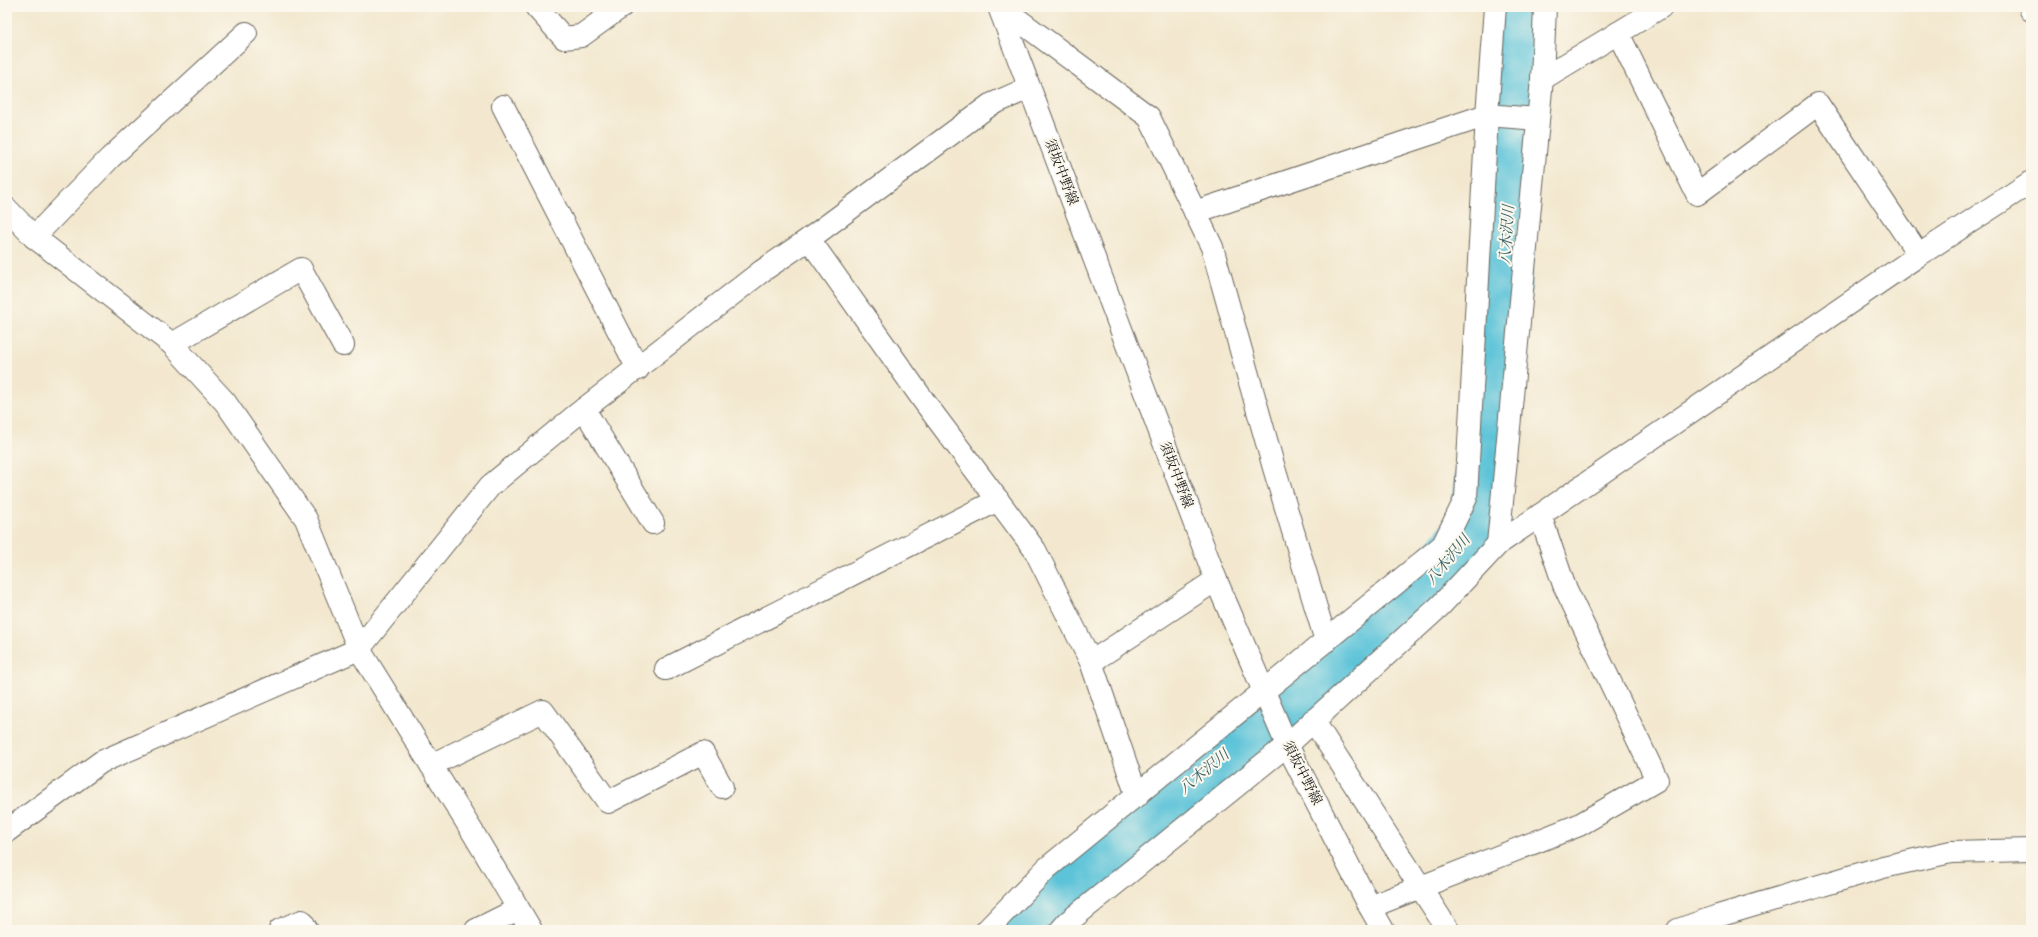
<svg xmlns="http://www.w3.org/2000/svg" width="2038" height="937" font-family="'IM FELL English','Noto Serif JP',serif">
<rect width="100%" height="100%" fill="#fbf7ec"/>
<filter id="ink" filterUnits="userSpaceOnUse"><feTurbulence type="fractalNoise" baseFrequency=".025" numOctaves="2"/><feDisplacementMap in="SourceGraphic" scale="8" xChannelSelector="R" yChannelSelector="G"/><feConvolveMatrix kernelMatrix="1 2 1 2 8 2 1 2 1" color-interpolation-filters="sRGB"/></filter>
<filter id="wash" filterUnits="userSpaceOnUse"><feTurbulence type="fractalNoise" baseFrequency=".012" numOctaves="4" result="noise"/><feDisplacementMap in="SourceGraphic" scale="16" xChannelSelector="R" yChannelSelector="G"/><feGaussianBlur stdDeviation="0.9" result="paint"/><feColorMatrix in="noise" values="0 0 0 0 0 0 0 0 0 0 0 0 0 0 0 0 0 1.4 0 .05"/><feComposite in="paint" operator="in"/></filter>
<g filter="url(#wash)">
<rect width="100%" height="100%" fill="#f3e8cf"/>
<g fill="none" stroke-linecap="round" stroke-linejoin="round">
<polyline stroke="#5bc3d8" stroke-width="55" points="1023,930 1079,878 1198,776 1428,585 1476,526 1497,354 1507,252 1518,7"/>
</g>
</g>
<g filter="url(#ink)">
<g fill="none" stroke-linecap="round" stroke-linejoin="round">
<defs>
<g id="minor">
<polyline points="536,7 564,38 581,36 621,7"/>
<polyline points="1001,7 1149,117 1212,247 1274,468 1326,641"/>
<polyline points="2030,7 2031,10"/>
<polyline points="1618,33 1697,194 1818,104 1919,255"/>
<polyline points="1542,79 1661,7"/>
<polyline points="503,106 638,369"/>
<polyline points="7,209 34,237 172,344 225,402 306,519 359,649 472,831 531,930"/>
<polyline points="1195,212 1487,115 1538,119"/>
<polyline points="34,237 110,158 246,33"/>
<polyline points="809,239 926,404 1035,550 1091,662"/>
<polyline points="172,344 301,269 343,345"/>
<polyline points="584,409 653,523"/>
<polyline points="1498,544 1542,79 1545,7"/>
<polyline points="666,669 998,500"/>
<polyline points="1313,720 1448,930"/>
<polyline points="431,765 543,711 608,802 703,753 722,787"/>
<polyline points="1137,796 1091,662 1216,580"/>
<polyline points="7,831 101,762 359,649 490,486 575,416 762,271 809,239 990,105 1029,88"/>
<polyline points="1370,907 1579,825 1657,780 1564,585 1540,515"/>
<polyline points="280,930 302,921 307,930"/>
<polyline points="476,930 518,909"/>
<polyline points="987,930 1047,868 1443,545 1466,498 1487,115 1495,7"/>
<polyline points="1061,930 1068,922 1287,745 1440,606 1498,544 1919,255 2031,182"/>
<polyline points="1678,930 1718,916 1883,867 1951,852 2031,850"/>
</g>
<polyline id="major" points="999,7 1216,580 1287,745 1370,907 1383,930"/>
</defs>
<use href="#minor" stroke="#67635b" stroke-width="24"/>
<use href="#major" stroke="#67635b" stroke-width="24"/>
<use href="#minor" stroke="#fff" stroke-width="22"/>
<use href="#major" stroke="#fff" stroke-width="22"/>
</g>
</g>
<g text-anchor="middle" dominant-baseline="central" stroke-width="4" stroke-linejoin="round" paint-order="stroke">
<g font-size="14" fill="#1c1c1c" stroke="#fbf7ec">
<text transform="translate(1061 172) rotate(69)">須坂中野線</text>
<text transform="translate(1176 475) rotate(69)">須坂中野線</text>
<text transform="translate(1302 773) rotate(63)">須坂中野線</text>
</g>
<g font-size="15" font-style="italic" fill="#355f67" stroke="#fbf7ec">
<text transform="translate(1507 235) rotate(-86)">八木沢川</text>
<text transform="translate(1448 560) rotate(-50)">八木沢川</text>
<text transform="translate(1204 772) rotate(-40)">八木沢川</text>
</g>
</g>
<rect width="2038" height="937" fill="none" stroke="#fbf7ec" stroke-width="24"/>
</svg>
